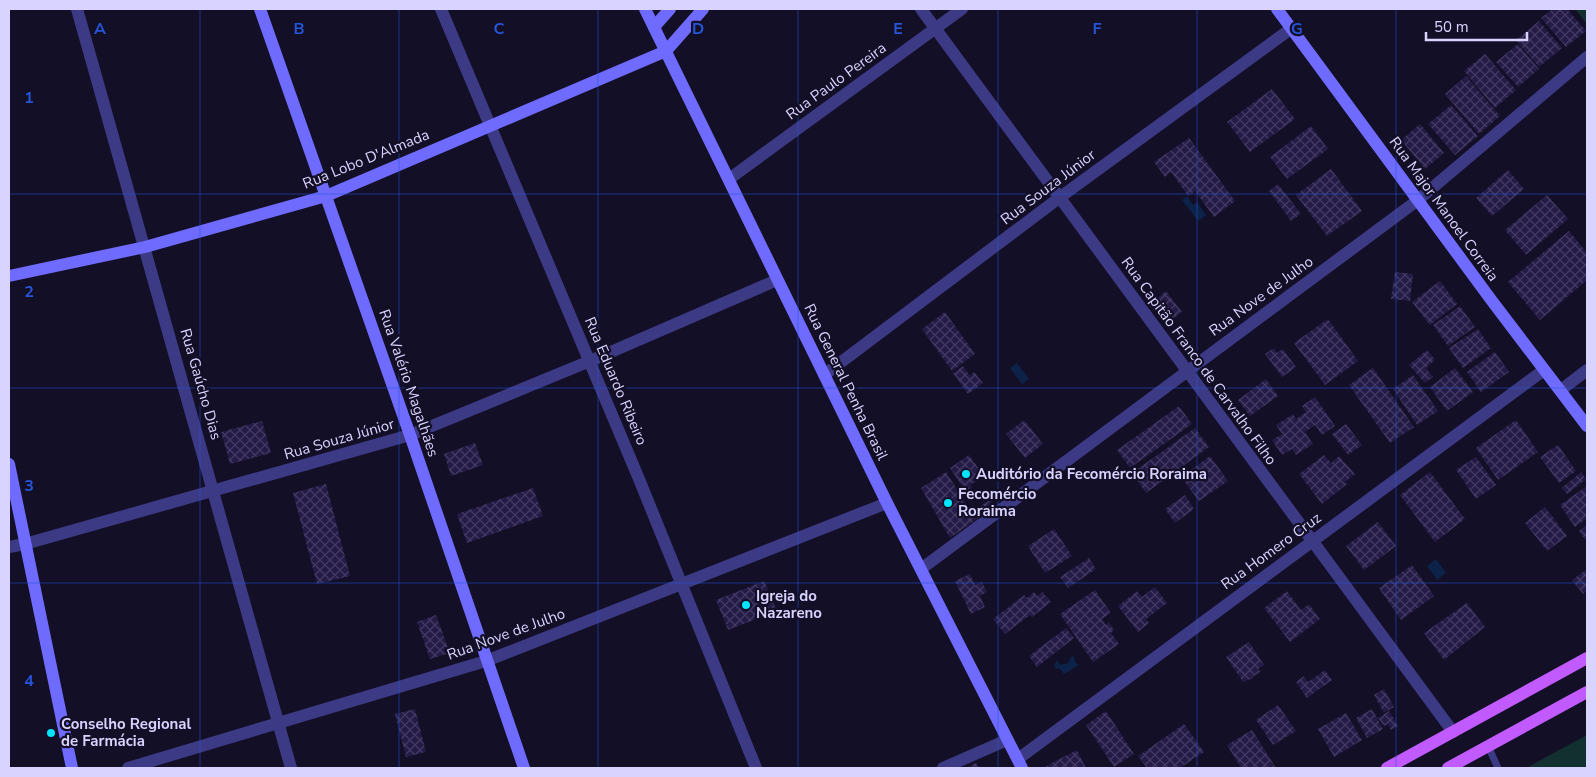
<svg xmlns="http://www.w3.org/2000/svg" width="1596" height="777" font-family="'Nunito Sans',sans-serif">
<defs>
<pattern id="building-cross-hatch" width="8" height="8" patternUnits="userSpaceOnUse" patternTransform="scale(1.25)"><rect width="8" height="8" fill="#241b47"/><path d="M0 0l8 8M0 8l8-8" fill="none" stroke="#433b63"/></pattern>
</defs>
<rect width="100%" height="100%" fill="#130f26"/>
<g fill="#12302f">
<polygon points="1575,9 1587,9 1587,24"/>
<polygon points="1587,735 1587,768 1526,768"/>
</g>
<g fill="#0c2248">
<polygon points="1187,196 1193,205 1197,202 1206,215 1198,221 1182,200"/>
<polygon points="1017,363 1029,379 1022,384 1010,368"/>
<polygon points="1436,559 1446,573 1437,580 1427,566"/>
<polygon points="1074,656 1075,662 1079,665 1064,674 1059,668 1056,669 1054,666 1057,660 1060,665 1068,663 1071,657"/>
</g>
<g fill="url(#building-cross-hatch)">
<polygon points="1553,9 1567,9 1586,31 1566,47 1541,18"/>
<polygon points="1539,21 1562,48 1539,67 1516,40"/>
<polygon points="1518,44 1539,69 1518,87 1496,62"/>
<polygon points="1485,54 1516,90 1495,108 1464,71"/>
<polygon points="1466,76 1500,116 1479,134 1445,94"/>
<polygon points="1272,89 1295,119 1250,152 1227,122"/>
<polygon points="1451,105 1478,136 1455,155 1428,124"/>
<polygon points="1420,124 1444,153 1425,169 1401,140"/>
<polygon points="1311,126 1328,149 1287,179 1270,157"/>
<polygon points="1189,138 1235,201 1214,217 1195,191 1188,196 1171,172 1165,177 1154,162"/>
<polygon points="1331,169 1362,211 1327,236 1296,195"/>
<polygon points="1508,170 1524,189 1492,216 1476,198"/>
<polygon points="1278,184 1301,214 1291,221 1269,191"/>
<polygon points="1547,195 1568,219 1526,255 1505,230"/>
<polygon points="1569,231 1587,253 1587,280 1540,320 1508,282"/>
<polygon points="1395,272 1413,274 1410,301 1391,299"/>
<polygon points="1440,281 1457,304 1430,325 1412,302"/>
<polygon points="1166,291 1182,312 1170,321 1155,300"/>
<polygon points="1460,306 1475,327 1448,346 1433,325"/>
<polygon points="945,312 975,354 952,371 922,329"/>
<polygon points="1328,319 1358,361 1325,385 1294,343"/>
<polygon points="1478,329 1491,348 1463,368 1449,348"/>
<polygon points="1274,348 1277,353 1283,349 1296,367 1282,377 1265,354"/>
<polygon points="1427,350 1435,360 1426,368 1433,377 1425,383 1409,365"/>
<polygon points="1495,352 1509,372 1481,392 1467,372"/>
<polygon points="963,366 970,376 974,372 983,383 968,394 953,373"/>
<polygon points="1373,368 1414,427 1390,443 1349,385"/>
<polygon points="1455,368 1473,392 1447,411 1430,387"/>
<polygon points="1413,375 1438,411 1417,425 1393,389"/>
<polygon points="1266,379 1278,396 1250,416 1238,400"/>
<polygon points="1315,397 1335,426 1322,435 1315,425 1305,432 1313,444 1296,455 1292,449 1282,455 1272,440 1282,434 1276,425 1293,414 1296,419 1306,412 1302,406"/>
<polygon points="1179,406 1192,424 1130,468 1117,450"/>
<polygon points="1024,420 1043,444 1025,458 1006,434"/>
<polygon points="1516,420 1538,452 1498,480 1476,448"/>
<polygon points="262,421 271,453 230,464 221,432"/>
<polygon points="1346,424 1362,445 1348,455 1332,434"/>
<polygon points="1195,428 1209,447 1146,493 1132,473"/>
<polygon points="475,443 483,465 451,476 444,454"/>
<polygon points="1558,445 1576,471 1559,483 1540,457"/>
<polygon points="969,455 981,472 975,476 978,480 970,485 972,487 966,492 950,468"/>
<polygon points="1324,455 1331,463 1339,456 1355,474 1345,482 1347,484 1322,504 1299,474"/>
<polygon points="1210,456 1228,481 1199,501 1181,477"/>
<polygon points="1476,457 1496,485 1476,499 1456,470"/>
<polygon points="946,472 971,512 990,500 994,507 950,538 921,488"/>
<polygon points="1430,472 1465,519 1435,542 1400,495"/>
<polygon points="1581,472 1586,479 1567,494 1562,488"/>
<polygon points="326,484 350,576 317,584 293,493"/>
<polygon points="1587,486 1587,518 1575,527 1560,505"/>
<polygon points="533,488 543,516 467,543 457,514"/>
<polygon points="1185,495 1194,509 1175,523 1165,509"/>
<polygon points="1545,507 1567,536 1547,551 1525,523"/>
<polygon points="1378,522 1396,546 1364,570 1346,546"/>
<polygon points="1587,525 1587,542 1579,531"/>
<polygon points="1054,529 1072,556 1045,573 1028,546"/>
<polygon points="1089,558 1096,569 1068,588 1060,577"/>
<polygon points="1412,565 1434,596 1401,620 1379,588"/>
<polygon points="1587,569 1587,591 1583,594 1572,580"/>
<polygon points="970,574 975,585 982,582 987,592 980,596 985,607 971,614 955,581"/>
<polygon points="764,581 777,611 728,630 716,600"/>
<polygon points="1155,587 1167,603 1146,619 1149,623 1138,632 1118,606 1137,591 1142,597"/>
<polygon points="1095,590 1111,613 1102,619 1106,625 1109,622 1114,630 1111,633 1119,644 1093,662 1060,614"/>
<polygon points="1287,591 1301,610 1309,604 1320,619 1290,642 1264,608"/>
<polygon points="1034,592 1037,596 1042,592 1051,602 1032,617 1030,615 1005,634 993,619 1024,595 1027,598"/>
<polygon points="1467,603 1485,627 1444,660 1424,633"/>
<polygon points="436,615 450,653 430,659 417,622"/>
<polygon points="1066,628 1074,638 1037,667 1029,656"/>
<polygon points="1249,642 1264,665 1258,669 1261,672 1252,677 1253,678 1243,682 1226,657"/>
<polygon points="1325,670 1332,680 1307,698 1296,682 1304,676 1308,682"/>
<polygon points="1384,689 1394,707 1384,713 1374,695"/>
<polygon points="1278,705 1296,731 1273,745 1256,720"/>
<polygon points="415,709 426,752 406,757 395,714"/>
<polygon points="1372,709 1383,729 1367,738 1356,718"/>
<polygon points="1106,711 1134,754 1114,767 1086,725"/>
<polygon points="1389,711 1398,726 1391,730 1388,724 1384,726 1378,718"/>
<polygon points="1346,713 1362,740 1334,757 1318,729"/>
<polygon points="1184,724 1204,752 1180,768 1147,768 1138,756"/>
<polygon points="1252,730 1276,768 1241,768 1227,745"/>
<polygon points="1077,750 1086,768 1047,768 1046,766"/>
<polygon points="976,763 979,768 966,768"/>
</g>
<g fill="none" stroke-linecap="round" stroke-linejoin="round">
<polyline stroke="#3d3a85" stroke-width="7" points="1488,746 1498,768"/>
<g stroke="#3d3a85" stroke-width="12">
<polyline points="77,9 291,768"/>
<polyline points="441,9 639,479 756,768"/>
<polyline points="921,9 1453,732"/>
<polyline points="729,179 962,9"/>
<polyline points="824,375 1059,198 1292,28"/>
<polyline points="1561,390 1587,370"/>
<polyline points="9,547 25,544 410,435 590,361 777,280"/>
<polyline points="921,569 1418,200 1587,57"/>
<polyline points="1018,759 1544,370"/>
<polyline points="128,768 486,661 887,503"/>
<polyline points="943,768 1007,740"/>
</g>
<g stroke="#6f6bff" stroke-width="12">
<polyline points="260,9 410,435 524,768"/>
<polyline points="645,9 887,503 1022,768"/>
<polyline points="1277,9 1492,301 1587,426"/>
<polyline points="654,27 670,9"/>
<polyline points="9,276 145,247 326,196 666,51 703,9"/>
<polyline points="9,464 72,768"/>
</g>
<g stroke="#c25bff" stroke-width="12">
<polyline points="1387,768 1587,658"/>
<polyline points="1448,768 1587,692"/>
</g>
</g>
<path fill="none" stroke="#2655da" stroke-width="1" stroke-opacity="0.55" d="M200,9V768M399,9V768M598,9V768M798,9V768M998,9V768M1197,9V768M1396,9V768M9,194H1587M9,388H1587M9,583H1587"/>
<g fill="#00e5ff" stroke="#130f26" stroke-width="2">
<circle cx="966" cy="474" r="5"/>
<circle cx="948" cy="503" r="5"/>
<circle cx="746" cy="605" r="5"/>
<circle cx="51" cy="733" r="5"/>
</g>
<g text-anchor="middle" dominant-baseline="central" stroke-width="4.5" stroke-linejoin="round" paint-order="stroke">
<g font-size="15" fill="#d9d4ff" stroke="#130f26">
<text transform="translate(836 81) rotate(-36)">Rua Paulo Pereira</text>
<text transform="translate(366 159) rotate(-22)">Rua Lobo D'Almada</text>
<text transform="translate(1048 187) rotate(-37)">Rua Souza Júnior</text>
<text transform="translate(1444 209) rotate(54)">Rua Major Manoel Correia</text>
<text transform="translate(1261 296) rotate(-36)">Rua Nove de Julho</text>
<text transform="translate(1199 361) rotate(54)">Rua Capitão Franco de Carvalho Filho</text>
<text transform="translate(616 381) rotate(67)">Rua Eduardo Ribeiro</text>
<text transform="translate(846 382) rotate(64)">Rua General Penha Brasil</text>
<text transform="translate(409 383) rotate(71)">Rua Valério Magalhães</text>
<text transform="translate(201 384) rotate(74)">Rua Gaúcho Dias</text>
<text transform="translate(339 439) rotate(-16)">Rua Souza Júnior</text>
<text transform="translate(1271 551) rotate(-36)">Rua Homero Cruz</text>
<text transform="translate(506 634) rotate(-20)">Rua Nove de Julho</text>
</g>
<g font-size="15" font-weight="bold" fill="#d9d4ff" stroke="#130f26" text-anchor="start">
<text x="976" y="474">Auditório da Fecomércio Roraima</text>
<text x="958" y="494">Fecomércio<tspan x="958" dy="17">Roraima</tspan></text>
<text x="756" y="596">Igreja do<tspan x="756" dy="17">Nazareno</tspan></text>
<text x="61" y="724">Conselho Regional<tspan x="61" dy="17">de Farmácia</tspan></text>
</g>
</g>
<g font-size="16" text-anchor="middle" font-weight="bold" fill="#2655da" stroke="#130f26" stroke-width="4.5" stroke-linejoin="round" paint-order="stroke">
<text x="100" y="34">A</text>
<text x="299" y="34">B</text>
<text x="499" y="34">C</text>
<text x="698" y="34">D</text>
<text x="898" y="34">E</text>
<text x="1097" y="34">F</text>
<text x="1297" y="34">G</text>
<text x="29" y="103">1</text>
<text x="29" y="297">2</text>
<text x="29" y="491">3</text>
<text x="29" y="686">4</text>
</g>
<rect width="1596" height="777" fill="none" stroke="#d9d4ff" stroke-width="20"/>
<path d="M1426 32v8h101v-8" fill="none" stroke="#d9d4ff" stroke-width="2.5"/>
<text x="1434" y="32" font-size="15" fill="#d9d4ff" stroke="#130f26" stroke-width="4" paint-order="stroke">50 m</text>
</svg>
